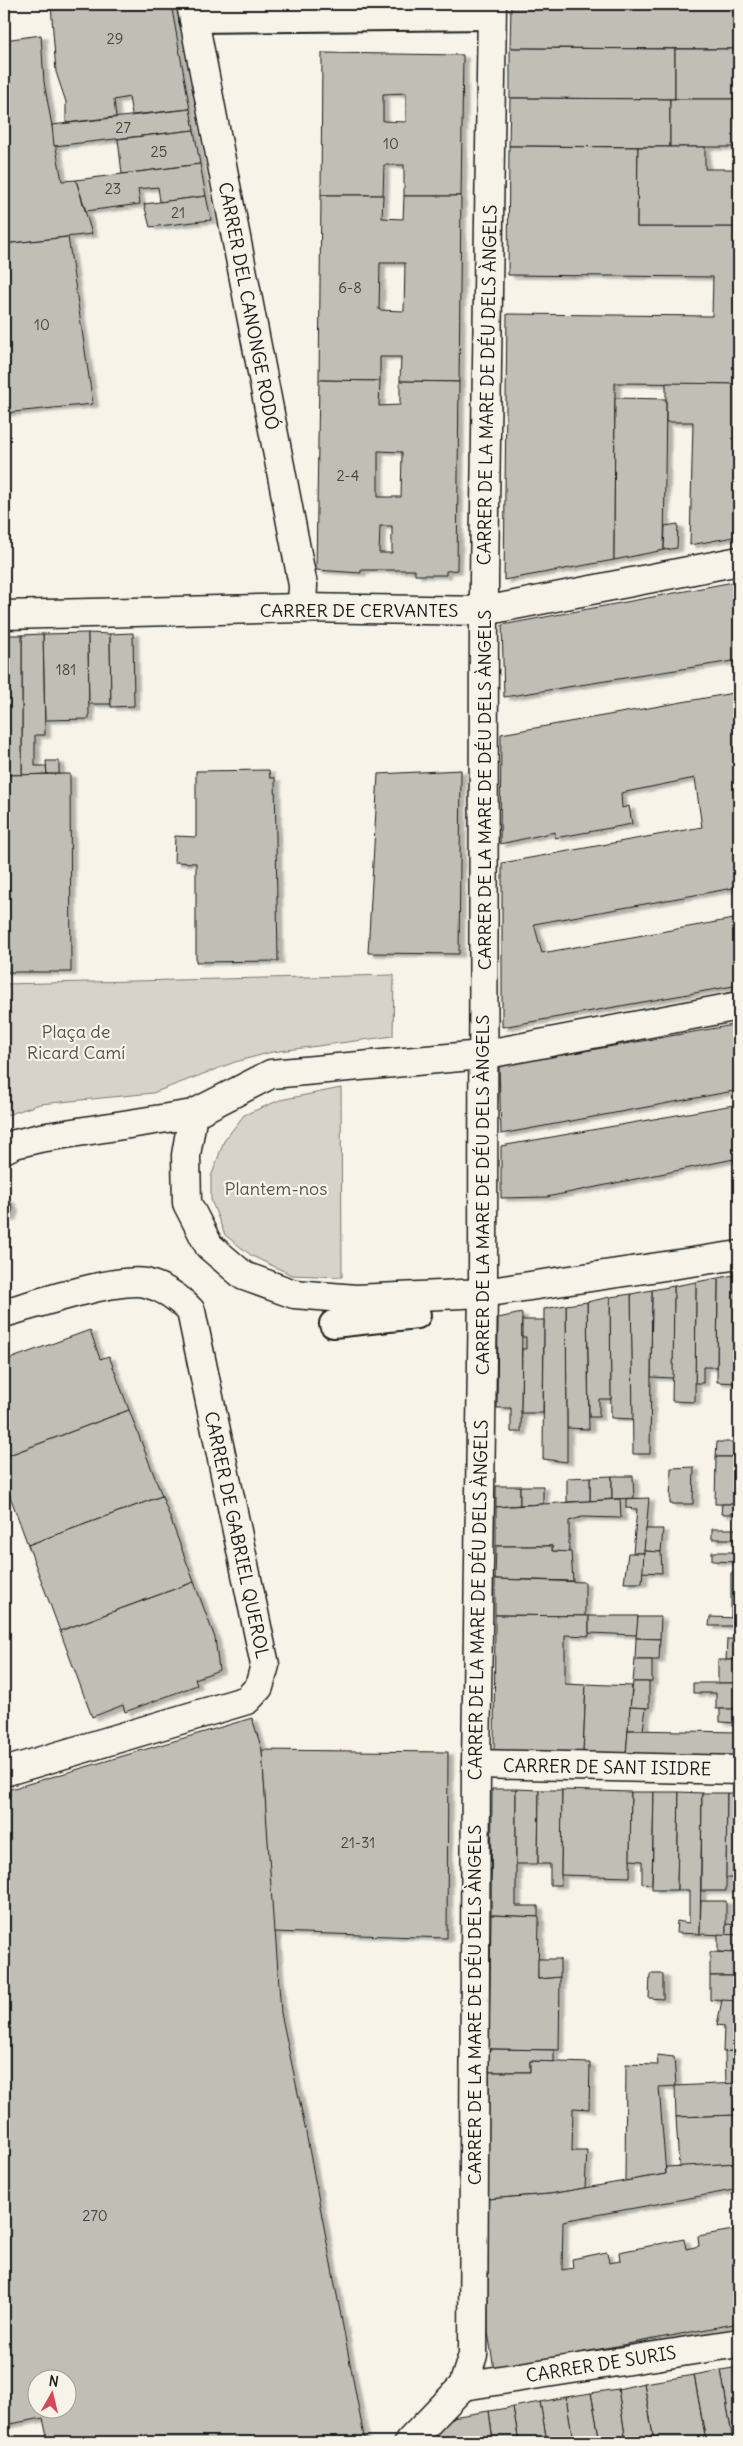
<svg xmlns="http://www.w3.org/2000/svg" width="743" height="2446" font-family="Delius,sans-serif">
<defs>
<filter id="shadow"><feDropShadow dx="5.5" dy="3" stdDeviation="1" flood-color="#0004"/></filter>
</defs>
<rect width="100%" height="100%" fill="#f7f3e8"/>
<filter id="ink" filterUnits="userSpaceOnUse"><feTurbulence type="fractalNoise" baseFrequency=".02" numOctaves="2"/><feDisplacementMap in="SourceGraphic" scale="10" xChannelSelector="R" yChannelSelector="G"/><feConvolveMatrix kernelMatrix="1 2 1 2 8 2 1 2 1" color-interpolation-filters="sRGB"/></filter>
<g filter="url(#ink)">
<g fill="#d7d3cb" stroke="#7a7874">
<polygon points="394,975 393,1036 272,1052 235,1062 153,1093 40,1104 4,1116 4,984"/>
<polygon points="341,1088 342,1277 292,1275 252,1256 225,1235 211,1200 211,1177 224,1141 244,1115 280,1100"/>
</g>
<g fill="#c0beb5" stroke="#1c1c1c" fill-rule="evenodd" filter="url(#shadow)">
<polygon points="51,4 171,4 190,109 132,115 129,97 114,100 116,117 66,123 66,102 56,72"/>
<polygon points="511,4 739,4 739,49 510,48"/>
<polygon points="41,35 44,82 62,181 76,180 92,234 4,244 4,40"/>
<polygon points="510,48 675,49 675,99 510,98"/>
<rect x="675" y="49" width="64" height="50"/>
<path d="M322,53L463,55L461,196H404V165H384L383,195H321ZM406,93V122L383,121V94Z"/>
<polygon points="510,98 670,99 670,147 509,146"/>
<rect x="670" y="99" width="69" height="48"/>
<polygon points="190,109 194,130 54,146 52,125"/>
<polygon points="194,130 200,164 122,174 118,139"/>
<polygon points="509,146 638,147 637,227 739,227 739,384 615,383 614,560 504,580 507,314 712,316 713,277 508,275"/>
<polygon points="638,147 705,147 705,169 739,169 739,227 637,227"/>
<polygon points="200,164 206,196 160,202 158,187 138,189 140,204 86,211 76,180"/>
<path d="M321,195H383L382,218L403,219L404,196H461L459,382L400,381L401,357H380V381L319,380ZM380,263H405L404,311L379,310Z"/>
<polygon points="206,196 211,220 150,227 144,204"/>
<polygon points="68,237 93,404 4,413 4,244"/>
<path d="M319,380L380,381L379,406L400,405V381L459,382L457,570L446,571V575H415V570H361V573L316,570ZM378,451L402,452L401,497H378ZM380,526H392V553H379Z"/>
<polygon points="666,383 739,384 739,536 690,545 693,422 666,422"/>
<polygon points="615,398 666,399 664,550 614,560"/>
<polygon points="678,524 677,548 664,550 665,526"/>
<polygon points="739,581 739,660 504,697 502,625"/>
<polygon points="88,633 89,719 45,720 43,634"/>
<polygon points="88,633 110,634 111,704 89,704"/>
<polygon points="133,633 134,706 111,707 110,634"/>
<polygon points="43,634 45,735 35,735 35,766 46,766 47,774 22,775 22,635"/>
<rect x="4" y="635" width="18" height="140"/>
<polygon points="739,692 739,887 534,924 542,953 739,918 739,985 502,1027 502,863 702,827 695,778 621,793 622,808 629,806 632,824 555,838 555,832 500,844 501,734"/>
<polygon points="46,761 59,761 59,774 47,774"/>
<polygon points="269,770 270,778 275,778 278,961 196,962 196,863 174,862 175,836 196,837 196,771"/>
<polygon points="461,770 459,954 368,953 378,774"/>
<polygon points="70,774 71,972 4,972 4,775"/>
<polygon points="739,1024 739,1090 501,1134 499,1066"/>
<polygon points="739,1104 739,1158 547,1197 501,1198 501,1146"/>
<polygon points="4,1198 10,1201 13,1209 10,1217 4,1219"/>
<polygon points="739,1274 739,1383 717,1382 718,1278"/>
<polygon points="718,1278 717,1367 703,1367 703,1383 695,1383 696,1282"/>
<polygon points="696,1282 695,1402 672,1401 674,1286"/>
<polygon points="674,1286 673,1378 651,1377 652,1290"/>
<polygon points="652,1290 650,1454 633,1454 631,1294"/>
<polygon points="631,1294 633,1419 611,1418 610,1297"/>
<polygon points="610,1297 611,1399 599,1399 599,1417 589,1417 587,1302"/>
<polygon points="587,1302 589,1429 567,1428 566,1305"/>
<polygon points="566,1305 567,1428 567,1462 543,1459 544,1309"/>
<polygon points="522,1313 521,1432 511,1432 511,1408 497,1408 498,1318"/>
<polygon points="522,1320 544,1320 543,1413 521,1413 522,1349 526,1349 526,1337 522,1337"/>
<polygon points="90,1330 100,1359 109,1356 129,1410 4,1457 4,1361"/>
<polygon points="129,1410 162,1496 28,1545 4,1480 4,1457"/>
<polygon points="717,1442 738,1442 737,1457 716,1457"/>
<polygon points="716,1457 739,1457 739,1504 715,1504"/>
<polygon points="694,1467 693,1504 670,1504 671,1468"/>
<polygon points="612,1476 612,1499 590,1501 590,1477"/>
<polygon points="612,1476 633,1476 634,1498 612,1499"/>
<polygon points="590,1477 590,1501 567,1502 567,1478"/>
<polygon points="496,1486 520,1486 520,1505 496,1507"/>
<polygon points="520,1486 543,1486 543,1504 520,1505"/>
<polygon points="162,1496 194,1582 60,1631 28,1545"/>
<polygon points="649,1498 644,1553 633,1553 637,1509 626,1508 626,1499"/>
<polygon points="620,1499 621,1518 582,1517 569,1521 569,1552 552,1551 552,1546 496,1546 496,1507"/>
<polygon points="722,1504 739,1504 739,1514 721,1514"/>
<polygon points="646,1529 663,1529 661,1552 644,1551"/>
<polygon points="712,1529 739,1529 739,1552 737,1552 737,1539 712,1539"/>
<polygon points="496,1546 552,1546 552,1551 571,1552 573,1581 495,1579"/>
<polygon points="644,1551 661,1552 662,1573 642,1572"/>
<polygon points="712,1552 739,1552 739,1573 737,1573 737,1562 712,1561"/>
<polygon points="628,1553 644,1553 642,1583 624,1583"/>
<rect x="731" y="1573" width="8" height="45"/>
<polygon points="495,1579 585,1582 585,1616 495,1615"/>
<polygon points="194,1582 215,1638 219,1670 195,1679 197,1685 125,1712 123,1705 92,1717 60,1631"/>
<polygon points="495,1615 589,1616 589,1636 565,1635 565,1684 586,1685 583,1754 494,1753"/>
<polygon points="589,1616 638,1616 637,1635 589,1633"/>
<polygon points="638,1617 661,1617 660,1639 636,1638"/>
<polygon points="710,1617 739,1618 739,1639 737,1639 738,1626 709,1626"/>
<polygon points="636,1638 660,1639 659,1660 635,1660"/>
<polygon points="727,1639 739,1639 739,1660 726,1660"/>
<polygon points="635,1660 652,1660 652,1682 633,1682"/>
<rect x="718" y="1660" width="21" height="23"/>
<polygon points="633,1682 649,1682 649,1708 630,1707"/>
<polygon points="693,1683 739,1683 739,1709 716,1709 716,1693 693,1693"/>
<polygon points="586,1684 632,1686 626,1755 583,1754"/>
<polygon points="630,1707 646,1708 643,1730 628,1730"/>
<polygon points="720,1709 739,1709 739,1723 720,1722"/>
<path d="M252,1718L262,1750L281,2013L303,2117L365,2442H48L43,2418L4,2425V2202L6,2201L4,2190V1791ZM38,2378H68V2408H38Z"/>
<polygon points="628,1730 739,1732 739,1757 626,1755"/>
<polygon points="262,1750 448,1752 447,1938 274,1932"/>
<polygon points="492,1789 516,1789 516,1906 538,1906 538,1917 491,1915"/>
<polygon points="516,1789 539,1790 538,1864 516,1864"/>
<polygon points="539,1790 562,1790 561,1885 550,1885 550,1864 538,1864"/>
<polygon points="562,1790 631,1792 630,1877 561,1875"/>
<polygon points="631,1792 654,1792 652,1884 642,1883 642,1861 630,1860"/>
<polygon points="654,1792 679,1792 677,1890 652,1890"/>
<polygon points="679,1792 702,1793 700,1934 676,1933 677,1921 689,1923 689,1890 677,1890"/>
<polygon points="702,1793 727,1793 726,1891 701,1891"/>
<polygon points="727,1793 739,1793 739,1878 726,1878"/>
<polygon points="701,1901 726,1901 726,1935 700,1934"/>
<polygon points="491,1915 539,1917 538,1979 560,1977 559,2050 489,2049"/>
<polygon points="726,1924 739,1925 739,1935 726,1935"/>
<polygon points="718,1934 739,1935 739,1953 718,1952"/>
<polygon points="710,1952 739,1953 739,1976 710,1976"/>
<polygon points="538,1959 560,1959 560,1977 538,1979"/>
<polygon points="650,1974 663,1974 663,1999 649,1998"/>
<polygon points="710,1976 739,1976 739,2001 710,2000"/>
<polygon points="722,2000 739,2001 739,2050 723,2052 724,2026 717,2025"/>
<polygon points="489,2049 554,2050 554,2062 530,2061 530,2072 489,2072"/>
<polygon points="739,2050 739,2083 726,2084 725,2052"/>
<polygon points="657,2055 674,2057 676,2086 659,2087 666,2174 625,2181 626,2064 658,2065"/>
<polygon points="530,2061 590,2063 589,2109 573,2108 572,2151 587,2151 585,2188 550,2194 488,2199 489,2072 530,2072"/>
<polygon points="739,2083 739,2115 676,2117 675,2086"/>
<polygon points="739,2115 739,2163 679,2167 676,2117"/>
<polygon points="739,2163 739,2189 563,2221 562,2270 573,2268 572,2259 607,2252 609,2263 620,2261 619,2252 684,2239 686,2249 699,2246 698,2236 739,2229 739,2323 494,2369 488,2332 488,2199 550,2194 666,2174 666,2167"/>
<polygon points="739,2367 739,2442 733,2442 721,2370"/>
<polygon points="721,2370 733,2442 706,2442 694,2375"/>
<polygon points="694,2375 706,2442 654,2442 644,2383"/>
<polygon points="644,2383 654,2442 626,2442 618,2389"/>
<polygon points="618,2389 626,2442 600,2442 591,2393"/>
<polygon points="591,2393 600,2442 573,2442 566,2397"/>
<polygon points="566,2397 573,2442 547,2442 540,2402"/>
<polygon points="540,2402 547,2442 519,2442 513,2407"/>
<polygon points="513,2407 519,2442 493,2442 489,2411"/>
<polygon points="489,2411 493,2442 429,2442 446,2418"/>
</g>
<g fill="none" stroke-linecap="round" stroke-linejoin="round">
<defs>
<g id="pedestrian">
<polyline points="193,19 492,16"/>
<polyline points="333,1324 417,1315"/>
</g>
<g id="minor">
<polyline points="191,4 303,585 302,608"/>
<polyline points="4,615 302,608 484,611 739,561"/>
<polyline points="193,1114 186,1155 187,1203 209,1246 244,1276 294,1294 356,1299 483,1293 739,1255"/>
<polyline points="4,1149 15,1144 40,1138 193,1114 271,1074 482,1055 739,1006"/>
<path d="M4,1313C36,1304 117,1277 146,1283C165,1288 178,1297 191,1311L265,1665L259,1687L247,1700L4,1772"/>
<polyline points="476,1764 739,1770"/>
<polyline points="463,2386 739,2343"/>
<polyline points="409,2442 463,2386 473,2355 476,1764 483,1293 484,580 492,4"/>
</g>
</defs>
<use href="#pedestrian" stroke="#1c1c1c" stroke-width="30"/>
<use href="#minor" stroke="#1c1c1c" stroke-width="31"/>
<use href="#pedestrian" stroke="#f7f3e8" stroke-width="26"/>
<use href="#minor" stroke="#f7f3e8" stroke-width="28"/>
</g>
</g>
<g text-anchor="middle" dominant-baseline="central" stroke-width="4.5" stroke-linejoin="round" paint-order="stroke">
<g font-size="15" fill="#454442">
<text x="115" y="38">29</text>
<text x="123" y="127">27</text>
<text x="391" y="143">10</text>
<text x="159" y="151">25</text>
<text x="113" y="188">23</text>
<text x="178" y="212">21</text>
<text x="350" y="287">6-8</text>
<text x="42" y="324">10</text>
<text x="348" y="475">2-4</text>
<text x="66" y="669">181</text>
<text x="358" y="1842">21-31</text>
<text x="95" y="2215">270</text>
</g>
<g font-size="18" fill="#1c1c1c" stroke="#f7f3e8">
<text transform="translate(249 306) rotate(79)">CARRER DEL CANONGE RODÓ</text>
<text transform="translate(487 385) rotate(-89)">CARRER DE LA MARE DE DÉU DELS ÀNGELS</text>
<text x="359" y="610">CARRER DE CERVANTES</text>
<text transform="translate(484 790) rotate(-90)">CARRER DE LA MARE DE DÉU DELS ÀNGELS</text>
<text transform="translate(482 1195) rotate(-90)">CARRER DE LA MARE DE DÉU DELS ÀNGELS</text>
<text transform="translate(237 1535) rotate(78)">CARRER DE GABRIEL QUEROL</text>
<text transform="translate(478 1600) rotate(-89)">CARRER DE LA MARE DE DÉU DELS ÀNGELS</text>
<text transform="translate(607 1767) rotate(1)">CARRER DE SANT ISIDRE</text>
<text transform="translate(474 2005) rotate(-90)">CARRER DE LA MARE DE DÉU DELS ÀNGELS</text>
<text transform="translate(601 2364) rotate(-9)">CARRER DE SURIS</text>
</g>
<g font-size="18" fill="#545351" stroke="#f7f3e8">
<text x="76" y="1031">Plaça de<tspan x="76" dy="21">Ricard Camí</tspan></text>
<text x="276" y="1188">Plantem-nos</text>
</g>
</g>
<rect width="743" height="2446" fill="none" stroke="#f7f3e8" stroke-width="20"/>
<rect x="10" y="10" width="723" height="2426" fill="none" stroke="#1c1c1c" stroke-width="2" filter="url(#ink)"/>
<g transform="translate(52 2394) rotate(8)"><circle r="24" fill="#f7f3e8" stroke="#9f9d96"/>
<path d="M0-4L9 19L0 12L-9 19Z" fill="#d1495b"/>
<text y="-8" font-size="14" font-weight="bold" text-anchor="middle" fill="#1c1c1c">N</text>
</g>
</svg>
